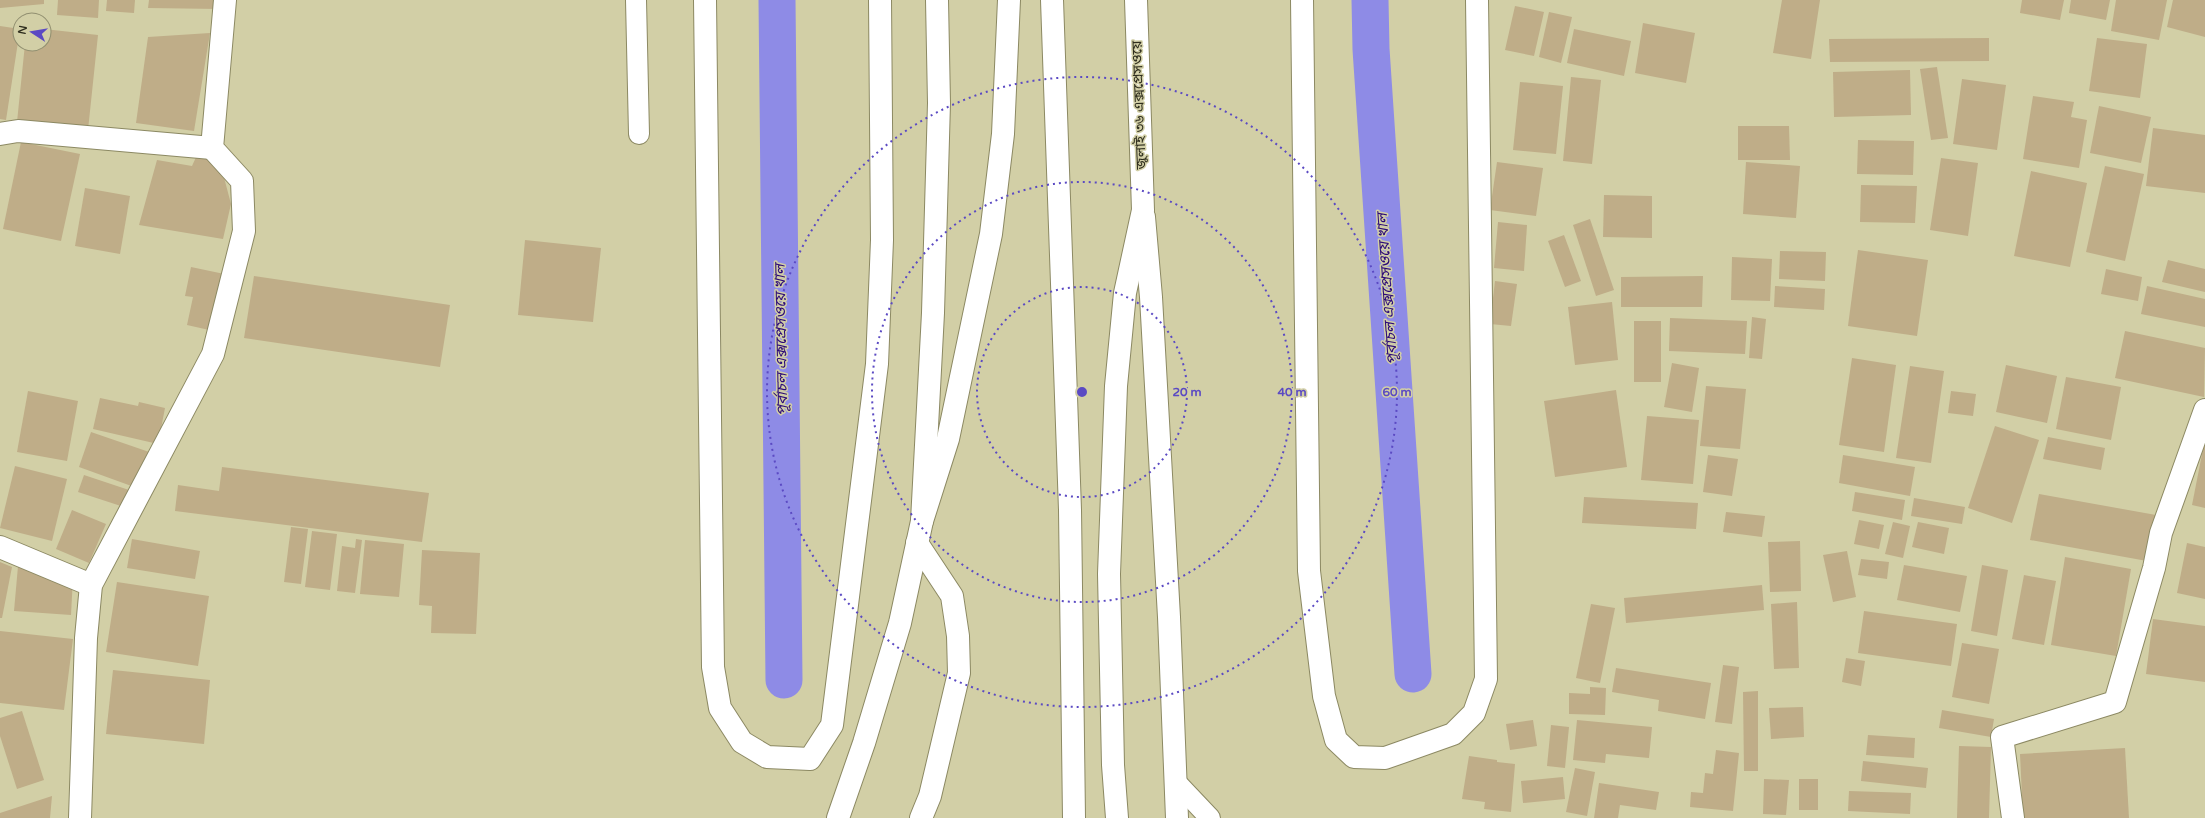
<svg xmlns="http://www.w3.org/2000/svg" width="2205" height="818" font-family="'Varela Round','Noto Sans Bengali',sans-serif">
<rect width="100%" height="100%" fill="#d2cfa6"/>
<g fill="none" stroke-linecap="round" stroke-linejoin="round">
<g stroke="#8e8be6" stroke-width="37">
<polyline points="777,0 784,680"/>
<polyline points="1370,0 1371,49 1413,674"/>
</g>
</g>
<g fill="#bfad88">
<polygon points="0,0 44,0 44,4 0,8"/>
<polygon points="58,0 99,0 98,18 57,15"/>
<polygon points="107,0 135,0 134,13 106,11"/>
<polygon points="149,0 219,0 219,9 148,8"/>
<polygon points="1782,0 1820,0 1811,59 1773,53"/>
<polygon points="2022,0 2064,0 2060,20 2020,13"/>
<polygon points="2071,0 2110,0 2106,20 2069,13"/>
<polygon points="2116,0 2167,0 2159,40 2111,31"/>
<polygon points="2173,0 2205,0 2205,37 2167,27"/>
<polygon points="1515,6 1544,12 1534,56 1505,50"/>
<polygon points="1549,12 1572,17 1561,63 1539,57"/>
<polygon points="1643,23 1695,33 1686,83 1635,73"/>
<polygon points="0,26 20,29 6,120 0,119"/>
<polygon points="44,29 98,35 88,130 17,122 25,44 44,44"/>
<polygon points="1574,29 1631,41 1624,76 1567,63"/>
<polygon points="210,33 194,131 136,123 148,37"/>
<polygon points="1989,38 1989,61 1830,62 1829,39"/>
<polygon points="2097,38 2147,44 2140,98 2089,91"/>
<polygon points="1937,67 1948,138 1931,140 1920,69"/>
<polygon points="1910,70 1911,115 1834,117 1833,72"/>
<polygon points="1571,77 1601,80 1592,164 1563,161"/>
<polygon points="1962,79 2006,85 1997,150 1953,144"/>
<polygon points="1520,82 1563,86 1556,154 1513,150"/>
<polygon points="2033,96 2074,102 2071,117 2087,120 2079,168 2023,159"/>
<polygon points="2099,106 2151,117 2141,163 2090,153"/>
<polygon points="1738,126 1789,126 1790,160 1738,160"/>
<polygon points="2153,128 2205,135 2205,193 2146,186"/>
<polygon points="1858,140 1914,141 1913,175 1857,174"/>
<polygon points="21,142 80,154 61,241 3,229"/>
<polygon points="197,155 221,166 231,204 223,239 139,225 157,160 192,166"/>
<polygon points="1941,158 1978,163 1968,236 1930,230"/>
<polygon points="1497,162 1543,168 1536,216 1490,210"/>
<polygon points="1746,162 1800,166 1796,218 1743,214"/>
<polygon points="2105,166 2144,174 2125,261 2086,252"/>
<polygon points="2031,171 2087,183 2070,267 2014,256"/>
<polygon points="1861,185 1917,186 1915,223 1860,222"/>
<polygon points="85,188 130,196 120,254 75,246"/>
<polygon points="1604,195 1652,196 1652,238 1603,237"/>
<polygon points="1590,219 1614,290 1596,296 1573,225"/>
<polygon points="1498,222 1527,225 1524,271 1494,268"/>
<polygon points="1564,235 1581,281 1565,287 1548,241"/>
<polygon points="525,240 601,248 593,322 518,315"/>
<polygon points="1858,250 1928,260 1917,336 1848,326"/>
<polygon points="1780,251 1826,252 1825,281 1779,279"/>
<polygon points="1732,257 1772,259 1770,301 1731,300"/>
<polygon points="2168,260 2205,269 2205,292 2162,282"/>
<polygon points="191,267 229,275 218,332 187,325 193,297 185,296"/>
<polygon points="2106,269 2142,277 2138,301 2101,294"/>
<polygon points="254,276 450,305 440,367 244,338"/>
<polygon points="1703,276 1702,307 1621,307 1621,277"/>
<polygon points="1495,281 1517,284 1511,326 1490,324"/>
<polygon points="1775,286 1825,289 1824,310 1774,307"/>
<polygon points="2147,286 2205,299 2205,327 2141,314"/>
<polygon points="1612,302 1618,360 1575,365 1568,307"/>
<polygon points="1752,317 1766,319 1762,359 1749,358"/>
<polygon points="1670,318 1747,321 1745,354 1669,351"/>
<rect x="1634" y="321" width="27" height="61"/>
<polygon points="2125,331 2205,348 2204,397 2115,378"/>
<polygon points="1852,358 1896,365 1884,452 1839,445"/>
<polygon points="1672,363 1699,368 1692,412 1664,407"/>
<polygon points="2006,365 2057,376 2047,423 1996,412"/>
<polygon points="1910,366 1944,371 1931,463 1896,458"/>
<polygon points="2066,377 2121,387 2111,440 2056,429"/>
<polygon points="1706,386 1746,389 1740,449 1700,446"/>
<polygon points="1616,390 1627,467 1555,477 1544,401"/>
<polygon points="28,391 78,401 67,461 17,452"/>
<polygon points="1951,391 1976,394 1973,416 1948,413"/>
<polygon points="100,398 138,406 139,402 165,408 158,444 93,429"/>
<polygon points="1647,416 1699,420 1693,484 1641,480"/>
<polygon points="1995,426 2039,440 2012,523 1968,508"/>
<polygon points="91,432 155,454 137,488 79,467"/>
<polygon points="2048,437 2105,448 2101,470 2043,459"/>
<polygon points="2205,439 2205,508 2192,505"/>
<polygon points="1708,455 1738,459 1732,496 1703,492"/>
<polygon points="1843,455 1915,467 1910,496 1839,483"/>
<polygon points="15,466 67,479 52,541 0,528"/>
<polygon points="222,467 429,493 422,542 175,511 178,485 219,491"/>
<polygon points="84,475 132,491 127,508 78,492"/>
<polygon points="1855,492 1905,500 1902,520 1852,511"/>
<polygon points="2039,494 2156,515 2147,561 2030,540"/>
<polygon points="1584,497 1698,503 1696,529 1582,523"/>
<polygon points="1914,498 1965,507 1962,524 1911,516"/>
<polygon points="72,510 106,524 89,563 56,549"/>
<polygon points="1726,512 1765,516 1762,537 1723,532"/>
<polygon points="1859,520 1884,525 1879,549 1854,544"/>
<polygon points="1893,522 1910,526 1903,558 1885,554"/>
<polygon points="1918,522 1949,528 1944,554 1912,547"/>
<polygon points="291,527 308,529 301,584 284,582"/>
<polygon points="312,531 337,534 330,590 305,587"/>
<polygon points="132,539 200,551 195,579 127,568"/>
<polygon points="356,539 362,540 355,593 337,591 342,546 355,548"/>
<polygon points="365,540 404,544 399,597 360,594"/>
<polygon points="1800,541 1801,591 1770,592 1768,542"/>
<polygon points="2187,543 2205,547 2205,599 2177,593"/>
<polygon points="422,550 480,553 476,634 431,633 432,606 419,605"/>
<polygon points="1847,551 1856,597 1833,602 1823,555"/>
<polygon points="19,555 73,577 71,615 14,611"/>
<polygon points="2065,557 2131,569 2116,656 2051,645"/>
<polygon points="1861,559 1889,562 1887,579 1858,575"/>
<polygon points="0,562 12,567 2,618 0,618"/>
<polygon points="1904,565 1967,576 1960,612 1897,600"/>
<polygon points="1982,565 2008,570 1997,636 1971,631"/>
<polygon points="2024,575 2056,581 2044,645 2012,639"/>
<polygon points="117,582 209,596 198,666 106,652"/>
<polygon points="1762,585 1764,610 1626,623 1624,598"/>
<polygon points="1797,602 1799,668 1774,669 1771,604"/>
<polygon points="1591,604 1615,608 1600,683 1576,678"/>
<polygon points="1864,611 1957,624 1951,666 1858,653"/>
<polygon points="2153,619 2205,626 2205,682 2146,674"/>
<polygon points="0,631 73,639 64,710 0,703"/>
<polygon points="1962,643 1999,649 1989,704 1952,697"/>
<polygon points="1846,658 1865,661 1861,686 1842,682"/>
<polygon points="1723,665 1739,667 1732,724 1715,722"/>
<polygon points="1616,668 1711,683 1705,719 1658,711 1659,700 1612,692"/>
<polygon points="113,670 210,680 204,744 106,734"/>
<polygon points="1590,687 1606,688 1605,715 1569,714 1569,693 1590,694"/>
<polygon points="1758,691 1758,771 1744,771 1743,692"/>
<polygon points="1803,707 1804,737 1771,739 1769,708"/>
<polygon points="1942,710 1994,719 1991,737 1939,728"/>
<polygon points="22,711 44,780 17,789 0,736 0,718"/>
<polygon points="1533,720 1537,746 1510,750 1506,724"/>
<polygon points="1577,720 1652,727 1649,758 1606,754 1605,763 1573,760"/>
<polygon points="1551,725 1569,727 1565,768 1547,766"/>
<polygon points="1868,735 1915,738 1914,758 1866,755"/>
<polygon points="1959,746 1991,747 1989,818 1957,818"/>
<polygon points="2125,748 2129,818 2023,818 2020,754"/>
<polygon points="1716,750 1739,753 1733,811 1690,807 1691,792 1703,793 1705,773 1713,774"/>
<polygon points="1469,756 1497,760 1497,762 1515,764 1511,812 1484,809 1485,802 1462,799"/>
<polygon points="1863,761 1928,768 1926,788 1861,781"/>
<polygon points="1575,768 1595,772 1587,816 1566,812"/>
<polygon points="1563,777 1565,799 1523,803 1521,781"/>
<polygon points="1764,779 1789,780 1786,815 1763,814"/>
<rect x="1799" y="779" width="19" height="31"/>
<polygon points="1599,783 1659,792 1656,810 1620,805 1618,818 1594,818"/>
<polygon points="1849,791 1911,793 1910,814 1848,811"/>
<polygon points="52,796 50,818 0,818 0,813"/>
</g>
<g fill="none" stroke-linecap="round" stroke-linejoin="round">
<defs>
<g id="lane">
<polyline points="636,0 639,134"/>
<polyline points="1175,781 1210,818"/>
</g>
<g id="street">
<polyline points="705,0 713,667 720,708 742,742 767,757 810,759 832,725 877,364 882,240 880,0"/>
<polyline points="1302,0 1309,571 1324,696 1336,740 1354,757 1385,758 1453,734 1474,713 1486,679 1477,0"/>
<polyline points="0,134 18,131 212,148"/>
<polyline points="0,547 91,585"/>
<polyline points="80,818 86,638 91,585 213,354 244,231 242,181 212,148 225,0"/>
<polyline points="2013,818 2002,737 2115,702 2154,568 2161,533 2205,410"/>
</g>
<g id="primary">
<polyline points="1144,217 1151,297 1169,617 1177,818"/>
<polyline points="838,818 864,743 900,623 922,521 933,313 939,103 937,0"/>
</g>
<g id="highway">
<polyline points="1052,0 1070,510 1074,818"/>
<polyline points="922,521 948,439 991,234 1003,134 1009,0"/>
<polyline points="917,543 952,596 958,636 959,673 930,796 921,818"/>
<polyline points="1117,818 1113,765 1109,574 1116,386 1125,293 1143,210 1136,0"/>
</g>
</defs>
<use href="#lane" stroke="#8c8963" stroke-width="22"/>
<use href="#street" stroke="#8c8963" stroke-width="24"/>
<use href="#primary" stroke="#8c8963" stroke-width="24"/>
<use href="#highway" stroke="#8c8963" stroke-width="24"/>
<use href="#lane" stroke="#fff" stroke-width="20"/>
<use href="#street" stroke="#fff" stroke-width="22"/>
<use href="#primary" stroke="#fff" stroke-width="22"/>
<use href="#highway" stroke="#fff" stroke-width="22"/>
</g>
<g fill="none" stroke="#5b4ac3" stroke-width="2" stroke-dasharray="2 4">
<circle cx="1082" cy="392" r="105"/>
<circle cx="1082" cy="392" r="210"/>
<circle cx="1082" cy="392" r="315"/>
</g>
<g text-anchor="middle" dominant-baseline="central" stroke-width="3" stroke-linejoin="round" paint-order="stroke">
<g font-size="14" fill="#2f2e1e" stroke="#d2cfa6">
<text transform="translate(1139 105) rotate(-92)">জুলাই ৩৬ এক্সপ্রেসওয়ে</text>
</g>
<g font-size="15" font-style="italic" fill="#2b0978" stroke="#d2cfa6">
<text transform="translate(1387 289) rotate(-94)">পূর্বাচল এক্সপ্রেসওয়ে খাল</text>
<text transform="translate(781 340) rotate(-91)">পূর্বাচল এক্সপ্রেসওয়ে খাল</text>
</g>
</g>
<circle cx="1082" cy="392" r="6" fill="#5b4ac3" stroke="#d2cfa6" stroke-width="2"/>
<g font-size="12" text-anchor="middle" font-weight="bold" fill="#5b4ac3" stroke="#d2cfa6" stroke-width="3" stroke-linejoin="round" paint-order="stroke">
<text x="1187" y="396">20 m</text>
<text x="1292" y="396">40 m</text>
<text x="1397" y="396">60 m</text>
</g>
<g transform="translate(32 32) rotate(282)"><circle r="19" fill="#d2cfa6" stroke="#918f70"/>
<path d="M0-3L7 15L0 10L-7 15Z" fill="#5b4ac3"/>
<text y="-6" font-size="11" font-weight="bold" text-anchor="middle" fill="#2f2e1e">N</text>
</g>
</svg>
